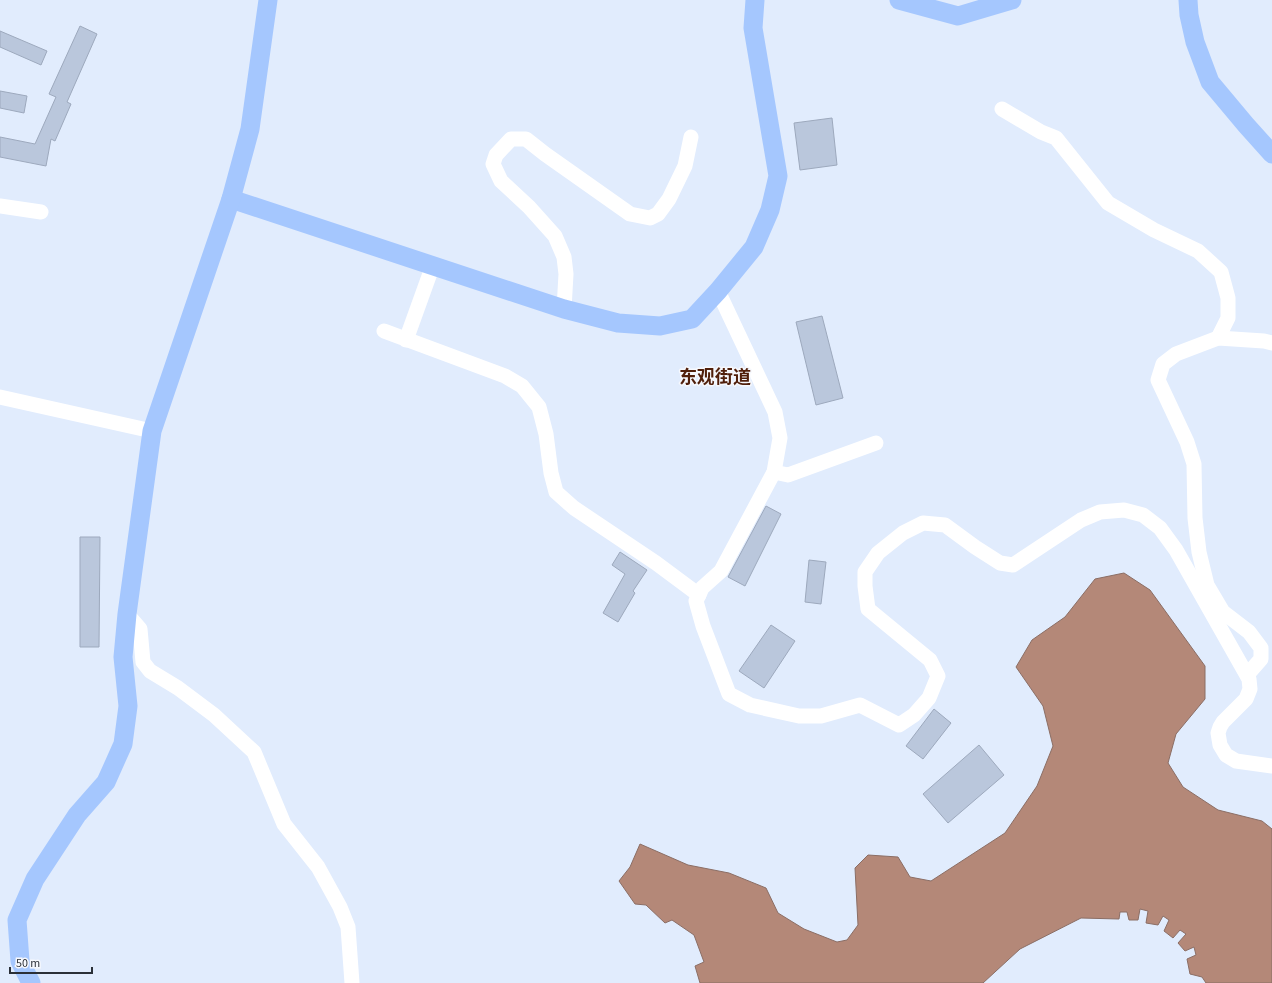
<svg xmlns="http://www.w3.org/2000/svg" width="1272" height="983" font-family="'Source Sans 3','Noto Sans SC',sans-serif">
<rect width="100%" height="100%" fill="#e1ecfd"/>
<polygon fill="#b48878" stroke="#8b6e65" points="1124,573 1150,590 1205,666 1205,699 1176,734 1168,763 1183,787 1218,810 1262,821 1272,829 1272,983 1206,983 1202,977 1190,974 1187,959 1196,955 1194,947 1185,951 1178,943 1186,934 1180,930 1173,938 1164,931 1169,920 1163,916 1158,925 1146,923 1148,911 1140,909 1138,920 1129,920 1127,912 1120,912 1119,919 1081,918 1020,949 983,983 700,983 695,966 704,962 694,935 672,920 665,923 646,905 635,904 619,881 630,867 640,844 688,865 729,873 766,888 778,913 804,929 837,942 847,940 858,925 855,868 868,855 898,857 910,877 931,881 1005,833 1037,786 1053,746 1043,706 1016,667 1032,640 1065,617 1095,579"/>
<g fill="#bac7dc" stroke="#9da9bd">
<polygon points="80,26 97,34 67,102 71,104 55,141 51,139 46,166 0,157 0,137 35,144 56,97 49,94"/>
<polygon points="0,31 47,51 41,65 0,47"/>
<polygon points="0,91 27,96 24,113 0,108"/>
<polygon points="832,118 837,165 800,170 794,123"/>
<polygon points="822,316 843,398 816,405 796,322"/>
<polygon points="766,506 781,514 745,586 728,577"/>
<polygon points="80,537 100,537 99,647 80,647"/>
<polygon points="620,552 647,570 633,591 635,593 618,622 603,613 625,574 612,565"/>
<polygon points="809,560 826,562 821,604 805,602"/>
<polygon points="771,625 795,641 764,688 739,671"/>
<polygon points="934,709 951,723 923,759 906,746"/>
<polygon points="979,745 1004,775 948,823 923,794"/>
</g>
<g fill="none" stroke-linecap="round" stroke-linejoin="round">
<g stroke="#fff" stroke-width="15">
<polyline points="1002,109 1041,132 1056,138 1108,203 1154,230 1198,251 1221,272 1228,298 1228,318 1218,338"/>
<polyline points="0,206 41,212"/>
<polyline points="718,291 775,412 780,438 774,472 721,571 702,588 696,601 703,626 729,694 750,705 799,716 821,716 860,705 899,725 914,715 929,698 938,676 930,660 868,609 865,586 865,572 878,553 903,533 923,523 945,525 975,547 1000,563 1013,565 1081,520 1100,512 1124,510 1143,515 1160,528 1176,550 1249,679 1250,689 1246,699 1223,722 1220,727 1218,733 1220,745 1226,755 1236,761 1272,766"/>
<polyline points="564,309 566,274 564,257 555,236 529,207 501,181 493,164 496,155 511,139 526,139 545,154 630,214 650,218 658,214 669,199 685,166 691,137"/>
<polyline points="384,331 505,376 522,386 539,407 546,434 551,473 556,492 574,508 656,563 699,595"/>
<polyline points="406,340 433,265"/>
<polyline points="0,397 152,431"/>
<polyline points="774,472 788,475 876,443"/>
<polyline points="127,614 140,629 143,662 150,671 178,688 214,715 254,752 284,824 318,867 340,907 348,927 352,983"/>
<polyline points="1247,675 1261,659 1261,648 1249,632 1223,612 1207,585 1199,552 1195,518 1194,464 1187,442 1158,380 1163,364 1176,354 1218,338 1264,341 1272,343"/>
</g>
<g stroke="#a5c7fe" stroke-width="19">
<polyline points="899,0 958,16 1012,0"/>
<polyline points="1188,0 1189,15 1195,42 1210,82 1246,125 1272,154"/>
<polyline points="231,199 564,309 618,323 660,326 692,319 718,291 754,247 770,210 778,176 753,28 755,0"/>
<polyline points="31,983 20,961 17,920 35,879 77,815 106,782 123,744 128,706 123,657 127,614 152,431 231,199 250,129 268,0"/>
</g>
</g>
<g text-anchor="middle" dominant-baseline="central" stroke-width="3" stroke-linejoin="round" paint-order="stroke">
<g font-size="18" font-weight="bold" fill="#501f0b" stroke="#f6f8fd">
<text x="715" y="377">东观街道</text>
</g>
</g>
<path d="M10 967v6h82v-6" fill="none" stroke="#2b3038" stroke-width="2"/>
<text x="16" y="967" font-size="12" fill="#2b3038" stroke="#f6f8fd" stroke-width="3" paint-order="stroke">50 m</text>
</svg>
